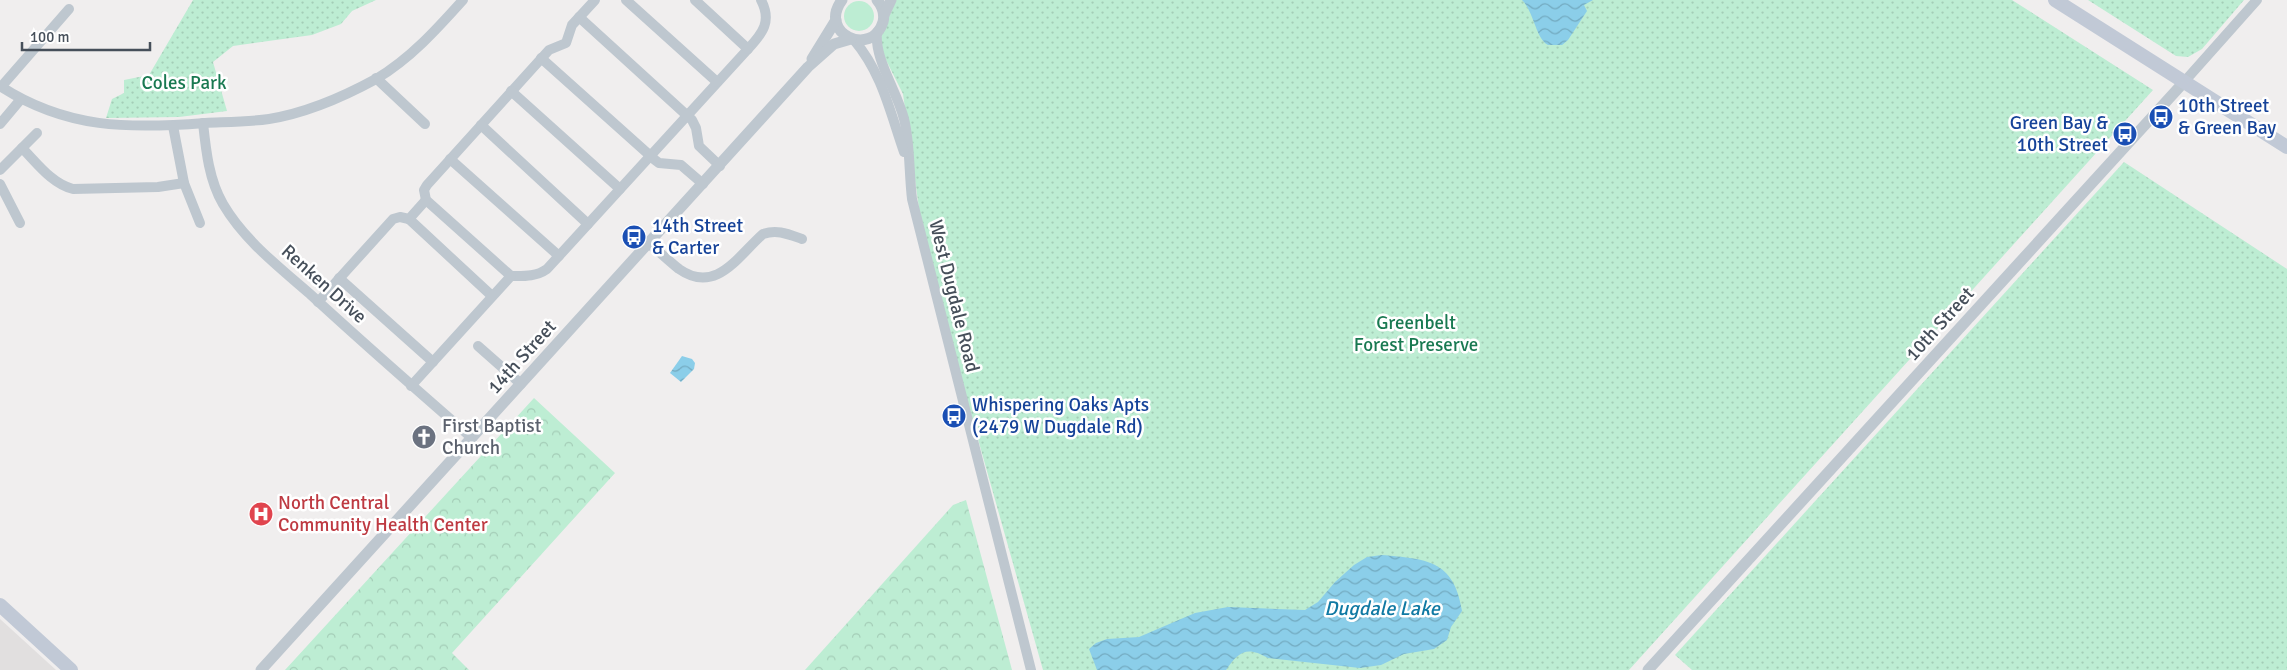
<svg xmlns="http://www.w3.org/2000/svg" width="2287" height="670" font-family="Signika,sans-serif">
<defs>
<pattern id="forest-crowns" width="20" height="18" patternUnits="userSpaceOnUse" patternTransform="scale(1.25)"><rect width="20" height="18" fill="#bdedd3"/><path d="M2 6a3 3 0 1 1 6 0M12 15a3 3 0 1 1 6 0" fill="none" stroke="#a4cdb7"/></pattern>
<pattern id="park-dots" width="8" height="8" patternUnits="userSpaceOnUse" patternTransform="scale(1.25)"><rect width="8" height="8" fill="#bdedd3"/><path d="M2 2h.1M6 6h.1" fill="none" stroke="#a4cdb7" stroke-width="1.8" stroke-linecap="round"/></pattern>
<pattern id="water-waves" width="16" height="10" patternUnits="userSpaceOnUse" patternTransform="scale(1.25)"><rect width="16" height="10" fill="#8bcee9"/><path d="M0 5q4-4 8 0t8 0" fill="none" stroke="#73aac0"/></pattern>
</defs>
<rect width="100%" height="100%" fill="#f0eeee"/>
<polygon fill="#e1dfdf" points="0,619 56,670 0,670"/>
<circle fill="#bdedd3" cx="859" cy="16" r="15"/>
<g fill="url(#forest-crowns)">
<polygon points="534,398 615,473 452,653 469,670 285,670"/>
<polygon points="966,500 1012,670 805,670 953,505"/>
</g>
<g fill="url(#park-dots)">
<polygon points="193,0 376,0 352,11 341,24 312,35 233,46 213,62 227,111 179,117 106,118 112,99 124,93 124,80 149,75"/>
<polygon points="896,0 2012,0 2153,90 1629,670 1043,670 925,251 903,94 879,46 882,33"/>
<polygon points="2088,0 2244,0 2202,49 2188,57 2176,56"/>
<polygon points="2124,162 2287,269 2287,670 1692,670 1675,655"/>
</g>
<g fill="url(#water-waves)">
<path d="M1522,0H1593L1584,5L1587,11L1568,40L1562,45H1548C1536,39 1534,12 1522,0Z"/>
<polygon points="682,356 692,359 695,363 694,369 681,382 670,373"/>
<path d="M1382,555C1425,559 1454,559 1462,611L1451,627L1447,640L1434,649L1404,654L1381,665L1360,668L1268,658C1247,646 1239,651 1226,670H1097L1089,649L1096,643L1107,639L1139,637L1195,613L1228,607L1305,610L1318,602L1335,582L1354,565L1367,557Z"/>
</g>
<g fill="none" stroke-linecap="round" stroke-linejoin="round">
<g stroke="#bec7cf" stroke-width="10">
<path d="M595,0L572,25L566,43L549,50L427,185L424,190L426,200L511,276C523,276 536,277 547,269L748,49C763,33 772,21 761,0"/>
<polyline points="626,0 717,82"/>
<polyline points="695,0 748,49"/>
<polyline points="579,17 692,120 696,128 699,146 720,166"/>
<path d="M877,32C874,59 897,91 904,119C910,142 909,174 912,199L1031,670"/>
<path d="M854,40C882,73 890,112 904,152"/>
<polyline points="541,58 655,160 659,163 681,165 703,184"/>
<polyline points="376,78 425,124"/>
<polyline points="2184,82 2257,0"/>
<path d="M0,86C66,129 129,129 205,123C226,122 248,122 269,119C306,113 343,97 376,79C410,59 437,29 463,0"/>
<polyline points="1,87 69,9"/>
<polyline points="511,91 620,189"/>
<path d="M203,123C206,151 209,180 223,204C244,240 279,267 310,294C363,343 418,391 472,438"/>
<polyline points="0,124 21,99"/>
<polyline points="481,125 588,224"/>
<polyline points="173,126 184,183 200,223"/>
<polyline points="22,148 37,133"/>
<polyline points="450,159 559,256"/>
<path d="M0,170L22,148C37,163 52,184 73,189L158,187L184,183"/>
<polyline points="0,184 20,223"/>
<polyline points="409,219 492,296"/>
<path d="M649,244C660,252 669,261 679,269C716,295 738,256 763,234C777,229 788,234 802,239"/>
<polyline points="339,278 433,362"/>
<polyline points="318,302 393,219 400,217 409,219 426,200"/>
<polyline points="478,346 521,384"/>
<polyline points="411,386 511,276"/>
</g>
<g stroke="#bec7cf" stroke-width="11">
<path d="M842,0C817,34 872,58 883,22C885,14 882,6 877,0"/>
<polyline points="884,15 891,0"/>
<polyline points="812,59 836,20"/>
<polyline points="261,670 808,67 834,44 851,39"/>
<polyline points="1648,670 2184,82"/>
</g>
<g stroke="#c1c9d6" stroke-width="14">
<polyline points="2055,0 2287,147"/>
<polyline points="0,605 71,670"/>
</g>
</g>
<defs>
<symbol id="bus-disc" viewBox="-11 -11 22 22"><circle r="9.5" fill="#1a4fb4" stroke="#fff"/><path d="M-5-6H5V4H4V6H2V4H-2V6H-4V4H-5ZM-3.5-4V0h7V-4ZM-3.5 1.2v1.5H-2V1.2ZM2 1.2v1.5H3.5V1.2Z" fill="#fff"/></symbol>
<symbol id="church-disc" viewBox="-11 -11 22 22"><circle r="9.5" fill="#6b7280" stroke="#fff"/><path d="M-1.2-6h2.4v3.5h3.3v2.4h-3.3V6h-2.4V-.1h-3.3v-2.4h3.3Z" fill="#fff"/></symbol>
<symbol id="hospital-disc" viewBox="-11 -11 22 22"><circle r="9.5" fill="#e0444e" stroke="#fff"/><path d="M-5-5h3v3.5h4V-5h3V5h-3V1.5h-4V5h-3Z" fill="#fff"/></symbol>
</defs>
<g fill-rule="evenodd">
<use href="#bus-disc" x="2147" y="103" width="28" height="28"/>
<use href="#bus-disc" x="2111" y="120" width="28" height="28"/>
<use href="#bus-disc" x="620" y="223" width="28" height="28"/>
<use href="#bus-disc" x="940" y="402" width="28" height="28"/>
<use href="#church-disc" x="410" y="423" width="28" height="28"/>
<use href="#hospital-disc" x="247" y="500" width="28" height="28"/>
</g>
<g text-anchor="middle" dominant-baseline="central" stroke-width="5" stroke-linejoin="round" paint-order="stroke">
<g font-size="19" fill="#197951" stroke="#fff">
<text x="184" y="83">Coles Park</text>
<text x="1416" y="323">Greenbelt<tspan x="1416" dy="22">Forest Preserve</tspan></text>
</g>
<g font-size="19" fill="#164399" stroke="#fff" text-anchor="start">
<text x="2178" y="106">10th Street<tspan x="2178" dy="22">&amp; Green Bay</tspan></text>
<text x="2108" y="123" text-anchor="end">Green Bay &amp;<tspan x="2108" dy="22">10th Street</tspan></text>
<text x="652" y="226">14th Street<tspan x="652" dy="22">&amp; Carter</tspan></text>
<text x="972" y="405">Whispering Oaks Apts<tspan x="972" dy="22">(2479 W Dugdale Rd)</tspan></text>
</g>
<g font-size="19" fill="#464f5a" stroke="#fff">
<text transform="translate(324 284) rotate(42)">Renken Drive</text>
<text transform="translate(954 296) rotate(76)">West Dugdale Road</text>
<text transform="translate(1940 324) rotate(-48)">10th Street</text>
<text transform="translate(522 357) rotate(-48)">14th Street</text>
</g>
<g font-size="19" fill="#5b616d" stroke="#fff" text-anchor="start">
<text x="442" y="426">First Baptist<tspan x="442" dy="22">Church</tspan></text>
</g>
<g font-size="19" fill="#be3a42" stroke="#fff" text-anchor="start">
<text x="278" y="503">North Central<tspan x="278" dy="22">Community Health Center</tspan></text>
</g>
<g font-size="20" font-style="italic" fill="#1079a3" stroke="#fff">
<text x="1382" y="608">Dugdale Lake</text>
</g>
</g>
<path d="M22 42v8h128v-8" fill="none" stroke="#464f5a" stroke-width="2.5"/>
<text x="30" y="42" font-size="15" fill="#464f5a" stroke="#ffffff" stroke-width="4" paint-order="stroke">100 m</text>
</svg>
